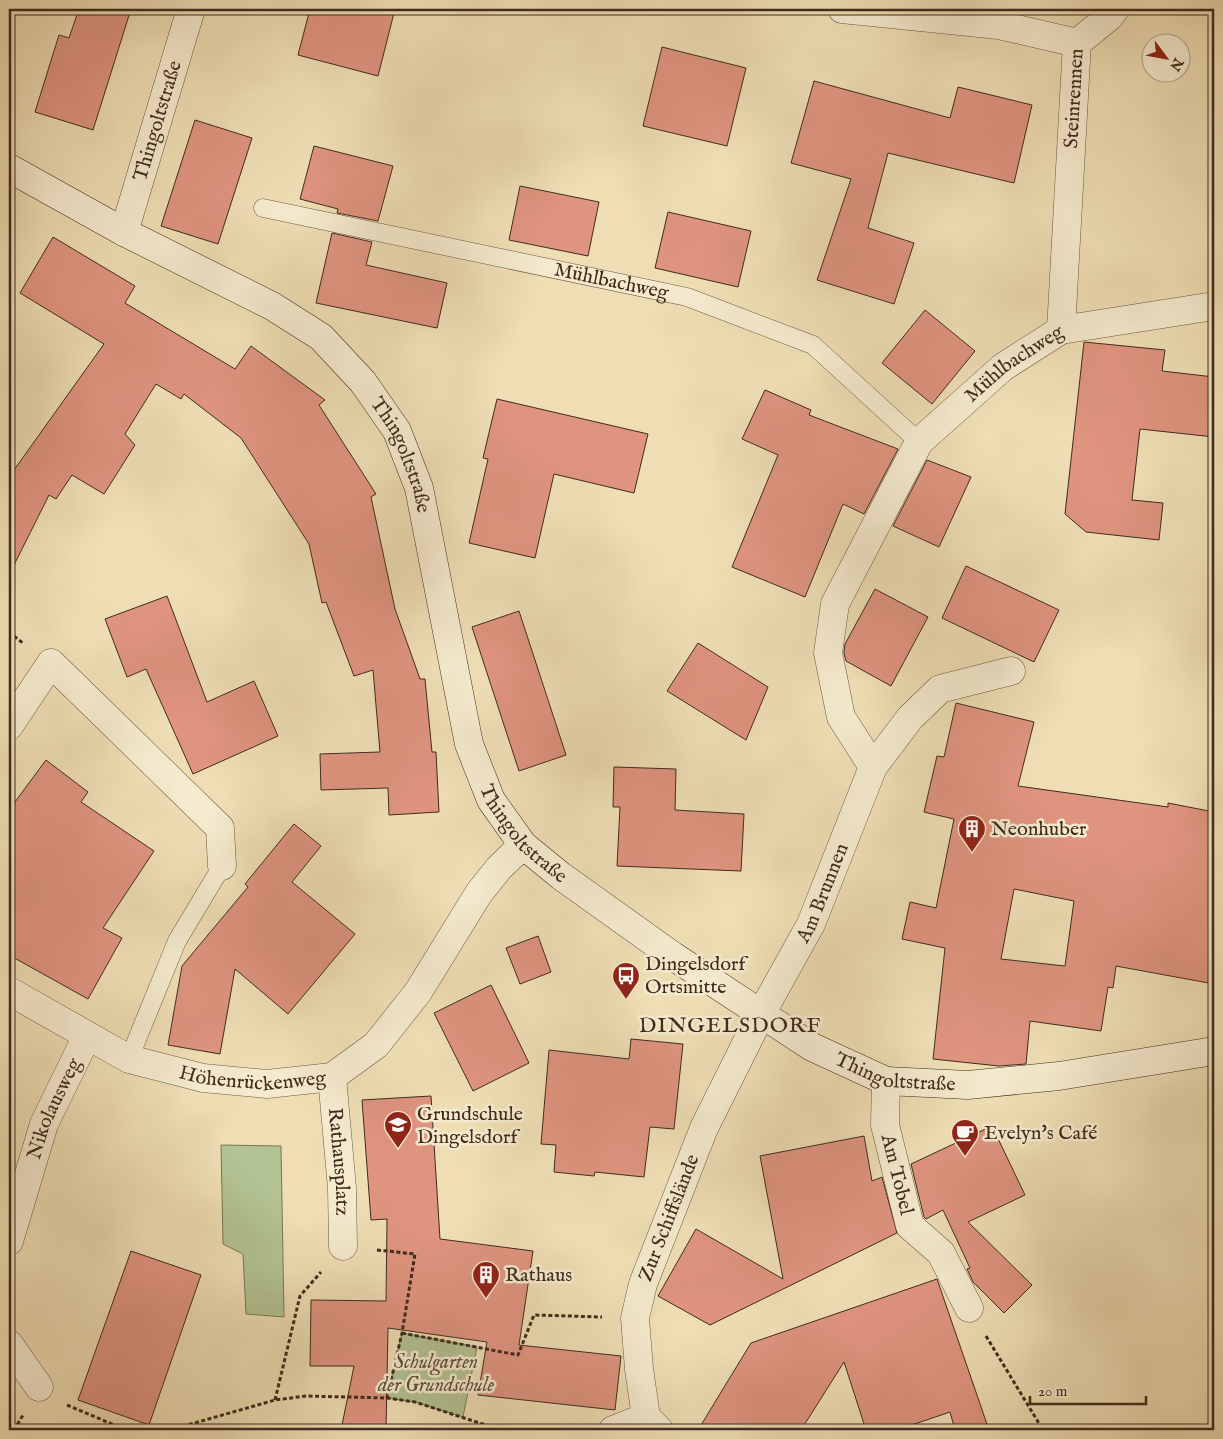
<svg xmlns="http://www.w3.org/2000/svg" width="1223" height="1439" font-family="'IM FELL English',serif">
<rect width="100%" height="100%" fill="#efdeb4"/>
<filter id="stains"><feTurbulence type="fractalNoise" baseFrequency=".004" numOctaves="4"/><feColorMatrix values="0 0 0 0 .2 0 0 0 0 .09 0 0 0 0 .02 0 0 0 .5 -.17"/></filter>
<radialGradient id="worn" r=".72"><stop offset=".6" stop-color="#630" stop-opacity="0"/><stop offset="1" stop-color="#630" stop-opacity=".3"/></radialGradient>
<g fill="#b2c292" stroke="#787658">
<polygon points="221,1145 281,1146 284,1317 246,1314 243,1254 223,1244"/>
<polygon points="402,1333 477,1347 463,1417 415,1402 387,1398"/>
</g>
<g fill="#df947f" stroke="#3f2b1e" fill-rule="evenodd">
<polygon points="79,9 131,9 93,130 35,112 59,35 69,38"/>
<polygon points="310,9 395,9 378,76 298,55"/>
<polygon points="662,47 746,68 727,146 643,126"/>
<polygon points="814,81 950,118 958,87 1032,105 1014,183 888,153 868,228 914,243 894,304 817,280 851,179 791,163"/>
<polygon points="195,120 252,138 218,244 161,226"/>
<polygon points="314,146 393,166 378,221 337,213 338,209 300,199"/>
<polygon points="520,186 599,202 588,256 509,240"/>
<polygon points="668,212 751,231 738,287 655,268"/>
<polygon points="332,233 372,242 366,265 447,283 437,328 316,303"/>
<polygon points="53,237 135,286 125,303 235,369 251,346 325,400 319,405 376,494 371,497 395,609 420,679 425,679 432,752 436,752 439,812 389,815 388,788 321,790 320,754 380,752 373,670 354,676 326,602 322,603 309,544 241,438 184,394 181,399 156,384 125,434 135,445 104,494 72,475 56,499 49,495 9,575 9,477 104,344 20,293"/>
<polygon points="925,310 975,351 932,404 882,363"/>
<polygon points="1084,342 1165,350 1162,371 1214,377 1214,437 1140,429 1132,500 1163,503 1159,540 1086,532 1065,514"/>
<polygon points="765,390 811,410 809,415 898,449 864,514 843,504 805,597 732,567 778,455 742,439"/>
<polygon points="497,399 648,434 634,493 554,474 535,558 469,543 488,459 483,458"/>
<polygon points="927,460 971,477 939,547 893,526"/>
<polygon points="966,566 1059,610 1034,662 942,618"/>
<polygon points="875,589 928,617 891,686 846,661 844,653 845,644"/>
<polygon points="167,596 207,702 254,681 278,736 193,774 146,669 127,677 105,619"/>
<polygon points="519,611 566,755 519,771 472,627"/>
<polygon points="698,643 768,687 746,740 667,691"/>
<path d="M956,703L1034,722L1018,786L1168,807V803L1214,812V984L1116,966L1113,988L1108,987L1101,1031L1030,1021L1026,1064L999,1066L933,1059L945,948L902,939L910,902L936,908L954,819L924,812L937,756L944,757ZM1014,889L1074,901L1065,966L1001,959Z"/>
<polygon points="46,760 88,792 81,802 154,851 103,928 122,938 88,999 9,955 9,810"/>
<polygon points="614,767 676,769 675,810 744,814 741,871 617,866 620,807 613,807"/>
<polygon points="294,824 321,846 292,882 355,934 288,1014 235,969 220,1054 168,1045 182,966 248,887 245,884"/>
<polygon points="538,936 551,972 520,984 506,948"/>
<polygon points="491,985 529,1063 473,1091 434,1013"/>
<polygon points="631,1039 683,1044 674,1129 650,1127 644,1177 595,1172 594,1176 554,1172 556,1145 541,1144 549,1050 629,1059"/>
<polygon points="431,1096 440,1239 533,1251 519,1345 621,1356 615,1410 478,1395 487,1342 388,1328 386,1430 341,1430 354,1366 310,1366 311,1300 386,1301 387,1219 371,1220 362,1100"/>
<polygon points="992,1126 1025,1195 968,1222 1032,1285 1004,1313 973,1282 967,1269 970,1268 943,1210 926,1219 924,1217 911,1164"/>
<polygon points="864,1136 872,1181 882,1177 897,1233 710,1325 658,1296 696,1229 783,1279 760,1156"/>
<polygon points="131,1251 201,1275 149,1425 78,1400"/>
<polygon points="937,1279 989,1430 955,1430 950,1412 897,1430 866,1430 844,1362 801,1430 698,1430 751,1343"/>
</g>
<g fill="none" stroke-linecap="round" stroke-linejoin="round">
<defs>
<g id="service">
<path id="s1" d="M263,208L687,297L813,345L919,442"/>
<polyline points="129,1059 177,941 222,866"/>
</g>
<g id="minor">
<polyline points="842,9 999,25 1077,43"/>
<polyline points="1077,43 1109,17 1115,9"/>
<path id="s2" d="M124,232L191,9"/>
<path id="s3" d="M1061,330L1077,43"/>
<polyline points="9,726 51,663 220,828 222,866"/>
<polyline points="873,767 910,718 940,689 1011,671"/>
<path id="s4" d="M9,991L129,1059L203,1078L267,1084L332,1077L376,1045L418,992L479,893L499,868L523,845"/>
<path id="s5" d="M332,1077L342,1188L343,1246"/>
<path id="s6" d="M886,1081L885,1125L910,1226L941,1253L969,1308"/>
<path id="s7" d="M9,1241L44,1124L87,1036"/>
<polyline points="9,1344 39,1387"/>
<polyline points="613,1430 646,1417"/>
<path id="s8" d="M659,1430L646,1417L639,1369L635,1318L643,1284L704,1128L761,1014L811,924L873,767L841,717L828,653L835,604L919,442L1003,367L1061,330L1214,306"/>
</g>
<g id="secondary">
<path id="s9" d="M9,168L124,232L272,306L321,337L363,382L397,431L419,488L469,744L491,800L523,845L561,876L673,956L812,1047L886,1081L968,1085L1059,1076L1214,1051"/>
</g>
</defs>
<use href="#service" stroke="#6b5844" stroke-width="19"/>
<use href="#minor" stroke="#6b5844" stroke-width="29"/>
<use href="#secondary" stroke="#3f2b1e" stroke-width="29"/>
<g stroke="#3f2b1e" stroke-width="3" stroke-dasharray="4 2.5" stroke-linecap="butt">
<polyline points="9,632 24,644"/>
<polyline points="377,1250 415,1254 402,1333 387,1398"/>
<polyline points="402,1333 518,1355 534,1315 602,1317"/>
<polyline points="986,1336 1043,1430"/>
<polyline points="275,1400 300,1296 321,1272"/>
<polyline points="67,1405 126,1430"/>
<polyline points="14,1430 23,1415"/>
<polyline points="170,1430 275,1400 306,1396 387,1398 415,1402 501,1430"/>
</g>
<use href="#service" stroke="#f5eace" stroke-width="18"/>
<use href="#minor" stroke="#f5eace" stroke-width="28"/>
<use href="#secondary" stroke="#f5eace" stroke-width="28"/>
</g>
<defs>
<symbol id="building-pin" viewBox="-11 -11 22 30"><path d="M0 17L-7.5 6A9.5 9.5 0 1 1 7.5 6Z" fill="#8f2418" stroke="#f5eace"/><path d="M-4-6H4V6H1V3H-1V6H-4ZM-2.5-4.3h1.7v1.8h-1.7ZM.8-4.3h1.7v1.8H.8ZM-2.5-1h1.7V.8h-1.7ZM.8-1h1.7V.8H.8Z" fill="#fff"/></symbol>
<symbol id="bus-pin" viewBox="-11 -11 22 30"><path d="M0 17L-7.5 6A9.5 9.5 0 1 1 7.5 6Z" fill="#8f2418" stroke="#f5eace"/><path d="M-5-6H5V4H4V6H2V4H-2V6H-4V4H-5ZM-3.5-4V0h7V-4ZM-3.5 1.2v1.5H-2V1.2ZM2 1.2v1.5H3.5V1.2Z" fill="#fff"/></symbol>
<symbol id="school-pin" viewBox="-11 -11 22 30"><path d="M0 17L-7.5 6A9.5 9.5 0 1 1 7.5 6Z" fill="#8f2418" stroke="#f5eace"/><path d="M0-5L7-2L0 1L-7-2ZM-4 1L0 2.5L4 1V4Q0 6-4 4Z" fill="#fff"/></symbol>
<symbol id="cafe-pin" viewBox="-11 -11 22 30"><path d="M0 17L-7.5 6A9.5 9.5 0 1 1 7.5 6Z" fill="#8f2418" stroke="#f5eace"/><path d="M-5.5-4.5H6V0H3Q3 3.5 0 3.5H-2.5Q-5.5 3.5-5.5 0ZM3-3.2v2h1.7v-2ZM-6 4.5H4V6H-6Z" fill="#fff"/></symbol>
</defs>
<g fill-rule="evenodd">
<use href="#building-pin" x="956" y="813" width="32" height="43"/>
<use href="#bus-pin" x="610" y="960" width="32" height="43"/>
<use href="#school-pin" x="382" y="1109" width="32" height="43"/>
<use href="#cafe-pin" x="949" y="1117" width="32" height="43"/>
<use href="#building-pin" x="470" y="1259" width="32" height="43"/>
</g>
<g text-anchor="middle" dominant-baseline="central" stroke-width="5" stroke-linejoin="round" paint-order="stroke">
<g font-size="20" fill="#3f2b1e" stroke="#f5eace">
<text stroke="none"><textPath href="#s3" startOffset="232">Steinrennen</textPath></text>
<text stroke="none"><textPath href="#s2" startOffset="116">Thingoltstraße</textPath></text>
<text stroke="none"><textPath href="#s1" startOffset="356">Mühlbachweg</textPath></text>
<text stroke="none"><textPath href="#s8" startOffset="1200">Mühlbachweg</textPath></text>
<text stroke="none"><textPath href="#s9" startOffset="500">Thingoltstraße</textPath></text>
<text stroke="none"><textPath href="#s9" startOffset="905">Thingoltstraße</textPath></text>
<text stroke="none"><textPath href="#s8" startOffset="584">Am Brunnen</textPath></text>
<text stroke="none"><textPath href="#s9" startOffset="1355">Thingoltstraße</textPath></text>
<text stroke="none"><textPath href="#s4" startOffset="264">Höhenrückenweg</textPath></text>
<text stroke="none"><textPath href="#s7" startOffset="140">Nikolausweg</textPath></text>
<text stroke="none"><textPath href="#s5" startOffset="85">Rathausplatz</textPath></text>
<text stroke="none"><textPath href="#s6" startOffset="95">Am Tobel</textPath></text>
<text stroke="none"><textPath href="#s8" startOffset="224">Zur Schiffslände</textPath></text>
</g>
<g font-size="20" fill="#3f2b1e" stroke="#f5eace" text-anchor="start">
<text x="991" y="829">Neonhuber</text>
<text x="645" y="964">Dingelsdorf<tspan x="645" dy="23">Ortsmitte</tspan></text>
<text x="417" y="1114">Grundschule<tspan x="417" dy="23">Dingelsdorf</tspan></text>
<text x="984" y="1133">Evelyn's Café</text>
<text x="505" y="1275">Rathaus</text>
</g>
<g font-size="20" font-style="italic" fill="#5c513b" stroke="#f5eace">
<text x="436" y="1362">Schulgarten<tspan x="436" dy="23">der Grundschule</tspan></text>
</g>
<g font-size="22" letter-spacing="1" fill="#3f2b1e" stroke="#f5eace">
<text x="730" y="1026">DINGELSDORF</text>
</g>
</g>
<rect width="1223" height="1439" fill="none" stroke="#efdeb4" stroke-width="30"/>
<rect x="10" y="10" width="1203" height="1419" fill="none" stroke="#3f2b1e" stroke-width="2.5"/>
<rect x="15" y="15" width="1193" height="1409" fill="none" stroke="#3f2b1e"/>
<g transform="translate(1166 58) rotate(122)"><circle r="24" fill="#f5eace" stroke="#ac9e88"/>
<path d="M0-4L9 19L0 12L-9 19Z" fill="#8f2418"/>
<text y="-8" font-size="14" font-weight="bold" text-anchor="middle" fill="#3f2b1e">N</text>
</g>
<path d="M1030 1396v8h116v-8" fill="none" stroke="#3f2b1e" stroke-width="2.5"/>
<text x="1038" y="1396" font-size="15" fill="#3f2b1e" stroke="#f5eace" stroke-width="4" paint-order="stroke">20 m</text>
<rect width="100%" height="100%" filter="url(#stains)"/>
<rect width="100%" height="100%" fill="url(#worn)"/>
</svg>
